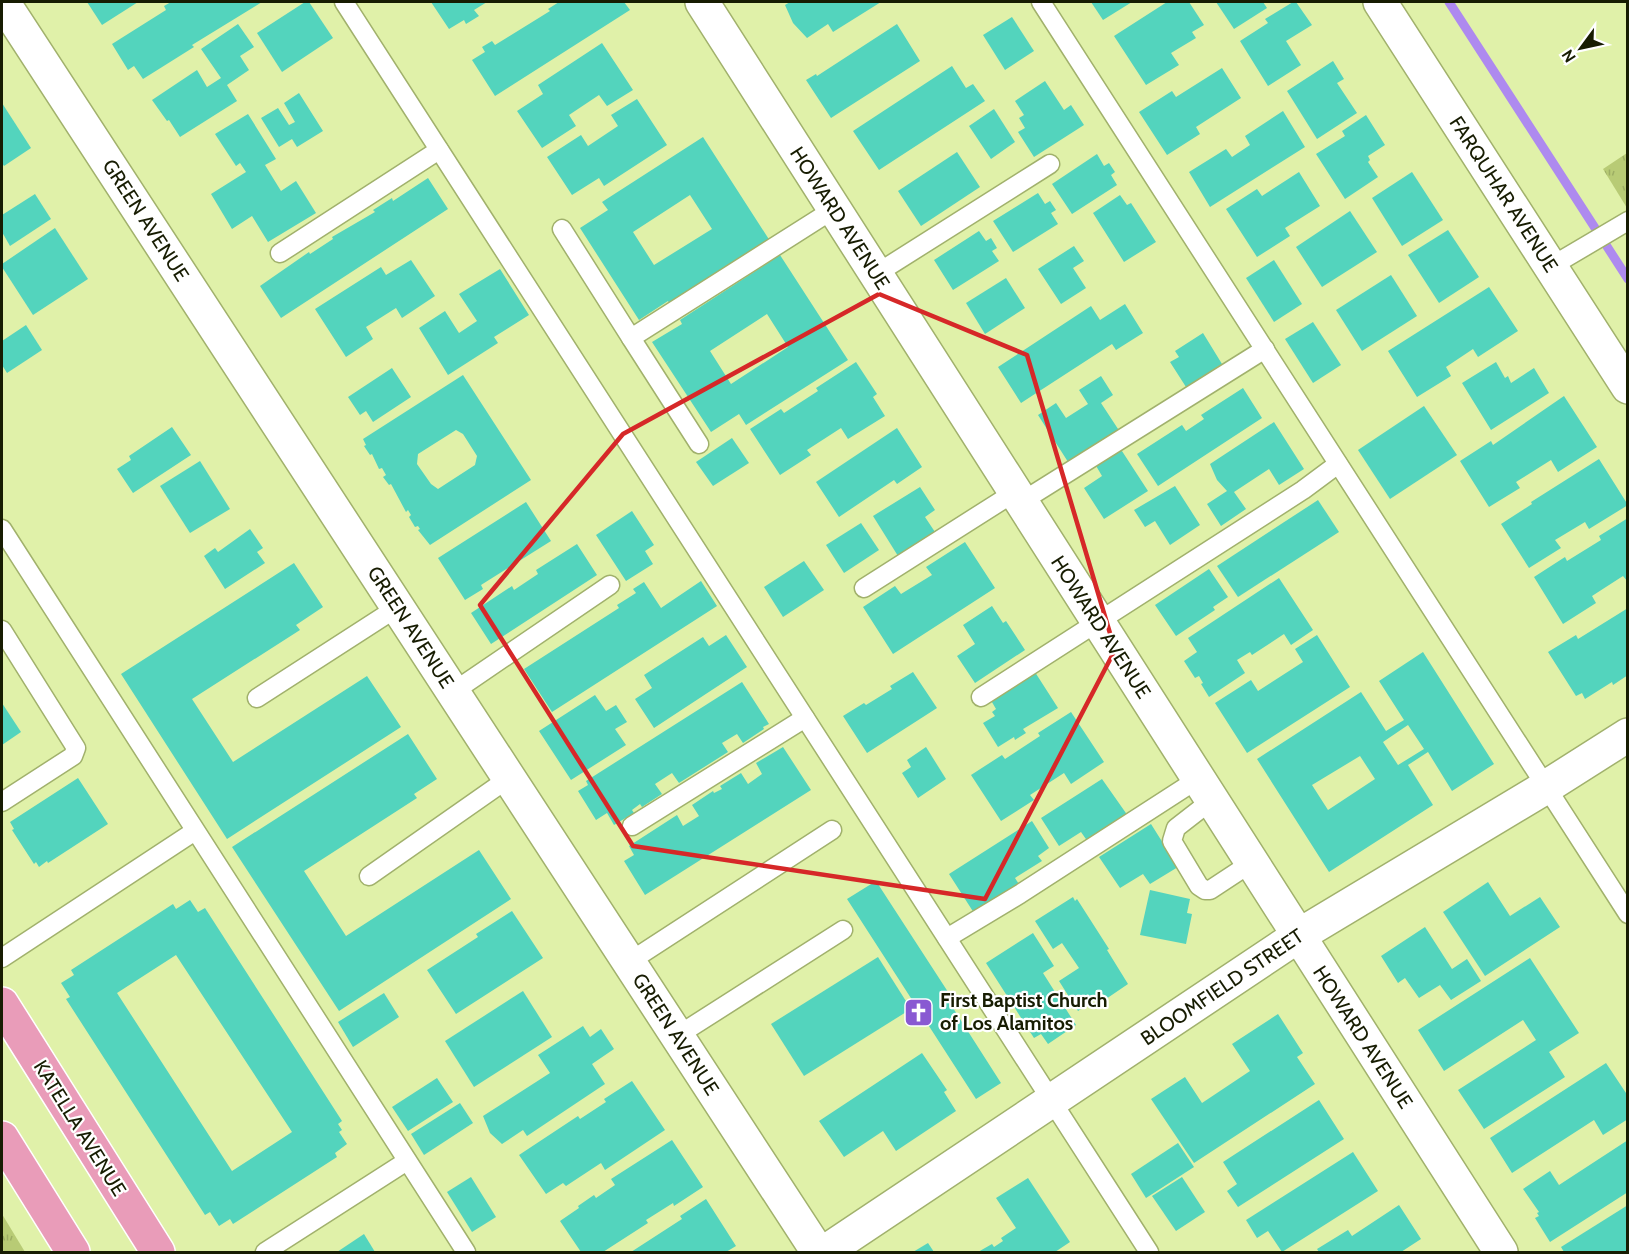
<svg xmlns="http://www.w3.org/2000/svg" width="1629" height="1254" font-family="Cabin,sans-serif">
<defs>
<pattern id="park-tufts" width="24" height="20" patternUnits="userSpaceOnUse" patternTransform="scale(1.5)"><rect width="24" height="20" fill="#b8cb75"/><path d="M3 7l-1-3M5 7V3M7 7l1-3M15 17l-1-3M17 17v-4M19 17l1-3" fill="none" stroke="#9dae64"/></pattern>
</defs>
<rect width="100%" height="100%" fill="#e0f1a9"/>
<g fill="url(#park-tufts)">
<polygon points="1627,153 1627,208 1603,169"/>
<polygon points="2,1214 25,1252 2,1252"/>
</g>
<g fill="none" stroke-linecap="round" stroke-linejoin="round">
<polyline stroke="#ae8aef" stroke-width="9" points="1449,2 1628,279"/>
</g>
<g fill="#53d4bd" fill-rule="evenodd">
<polygon points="87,2 138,2 102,25"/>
<polygon points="171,2 262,2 192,45 194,47 143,79 134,66 128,70 112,44 166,10 164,6"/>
<polygon points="305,2 309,2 333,38 282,72 257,33"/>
<polygon points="431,2 487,2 474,10 479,16 466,24 464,20 449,29"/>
<polygon points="559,2 624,2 630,10 495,96 472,60 485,52 482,47 492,41 495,45 550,11 548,9"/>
<polygon points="790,2 881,2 833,32 828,24 807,38 793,23 785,5"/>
<polygon points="1091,2 1132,2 1103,20"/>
<polygon points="1167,2 1189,2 1204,25 1192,32 1196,38 1171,53 1179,65 1146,85 1114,36"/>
<polygon points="1216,2 1263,2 1267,8 1234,29"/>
<polygon points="1293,2 1296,2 1312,25 1286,41 1301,65 1268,86 1240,41 1268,23 1265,19"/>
<polygon points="1012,17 1034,51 1005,70 983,35"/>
<polygon points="238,24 254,47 240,56 249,70 227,85 237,101 180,137 169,120 167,121 152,100 197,70 207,87 221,78 201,49"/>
<polygon points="897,24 920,61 831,118 806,80 816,74 817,76"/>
<polygon points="602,43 633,90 607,106 599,95 569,115 576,126 542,148 517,111 543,94 538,85"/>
<polygon points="1333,61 1344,79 1337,83 1357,113 1317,139 1287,91"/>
<polygon points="952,66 966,88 973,84 985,101 879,170 853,131"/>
<polygon points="1222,68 1241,98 1196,127 1200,134 1167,155 1139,112 1172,91 1176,97"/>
<polygon points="1045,81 1064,110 1071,105 1084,125 1034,157 1018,132 1025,128 1019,118 1024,115 1015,101"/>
<polygon points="299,93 323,131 297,147 292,139 279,147 261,118 278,108 289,125 295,122 284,103"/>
<polygon points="637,99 667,145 604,186 599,178 572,195 547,157 581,135 588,146 618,126 611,115"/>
<polygon points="2,103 31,148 4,166 2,163"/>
<polygon points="994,109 1015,142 991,159 969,126"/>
<polygon points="1283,111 1305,147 1210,207 1189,172 1226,149 1232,157 1250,145 1245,136"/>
<polygon points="248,114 276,159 265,165 281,191 296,181 316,213 268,242 252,216 232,229 211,194 246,172 240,163 236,166 215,134"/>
<polygon points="1366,115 1385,145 1368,156 1370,160 1368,162 1378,177 1345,199 1316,154 1345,136 1342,131"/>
<path d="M703,137L770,241L670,305L668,301L639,320L580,228L608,210L602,202ZM690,195L712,229L654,265L633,232Z"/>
<polygon points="957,152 980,187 921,226 898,191"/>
<polygon points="1097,154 1104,166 1109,163 1115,172 1111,175 1117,185 1072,214 1052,184"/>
<polygon points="1299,172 1320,206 1285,228 1290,236 1257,257 1226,209 1257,189 1262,196"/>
<polygon points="1412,172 1443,220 1402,246 1372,198"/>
<polygon points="428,178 448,209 281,318 260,286 309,252 310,254 333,239 332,237 375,212 373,210 392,198 393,201"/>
<polygon points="1038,193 1045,204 1050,201 1056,210 1051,213 1058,224 1013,252 993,221"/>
<polygon points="35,194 51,219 10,246 2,232 2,215"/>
<polygon points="1120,195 1127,205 1131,203 1156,242 1124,262 1093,213"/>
<polygon points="1350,211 1377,252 1322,287 1296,247"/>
<polygon points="55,228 88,279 33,315 2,267 2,264"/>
<polygon points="1448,230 1479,277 1439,303 1408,255"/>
<polygon points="979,231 986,241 991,238 997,248 992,251 999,261 953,290 934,260"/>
<polygon points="1074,246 1084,261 1073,268 1086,288 1061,304 1038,269"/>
<path d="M780,255L848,360L746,425L739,414L711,432L652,342L682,324L680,320ZM767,314L788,347L731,384L710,351Z"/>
<polygon points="411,260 435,296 402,318 396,308 366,327 373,339 346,357 315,309 381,267 386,275"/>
<polygon points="1274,260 1302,304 1274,322 1246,278"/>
<polygon points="500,269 529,315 494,337 498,343 448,375 419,328 445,311 459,333 477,321 459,294"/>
<polygon points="1391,275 1417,316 1362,351 1336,310"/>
<polygon points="1006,278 1025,308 985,334 966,303"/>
<polygon points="1489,287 1518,331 1478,357 1473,349 1446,367 1451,376 1417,397 1388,351"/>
<polygon points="1125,304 1143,333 1116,350 1112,344 1021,403 998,367 1091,306 1100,320"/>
<polygon points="1313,322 1341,365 1313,383 1285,339"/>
<polygon points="26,325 42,350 7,373 2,365 2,341"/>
<polygon points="1203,333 1222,364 1186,387 1170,362 1179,357 1175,351"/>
<polygon points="856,362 877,394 873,397 885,416 848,439 841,428 807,450 811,455 780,475 750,429 781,409 784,413 818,391 816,388"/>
<polygon points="1496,362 1505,378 1508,376 1511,383 1534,368 1549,393 1491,430 1462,383"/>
<polygon points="392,368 411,397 373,422 366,411 360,415 348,397"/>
<path d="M463,375L531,480L430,545L418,530L420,529L418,526L415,527L409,517L411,515L408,510L406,512L391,484L389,485L383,477L386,475L382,468L379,469L372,454L370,455L364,446L366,445L363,439ZM456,430L463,434L477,456L475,465L438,489L431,484L417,464L418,454Z"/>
<polygon points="1101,376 1113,395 1101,403 1120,432 1070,465 1038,415 1056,403 1066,418 1088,404 1079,390"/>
<polygon points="1243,388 1262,418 1158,486 1137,454 1182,425 1186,431 1204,419 1201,415"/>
<polygon points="1564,396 1597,447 1558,472 1551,460 1516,482 1520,488 1489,507 1460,461 1491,441 1493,445"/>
<polygon points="1424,406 1457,455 1390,499 1358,450"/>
<polygon points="1274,422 1304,469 1279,485 1269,469 1234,492 1246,509 1221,526 1207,504 1227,491 1217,480 1210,464"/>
<polygon points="172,427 191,455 133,493 117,469 131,460 129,456"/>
<polygon points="897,428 922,467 897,484 894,480 839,517 816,482"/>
<polygon points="732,438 749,463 713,486 696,462"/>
<polygon points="1120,448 1148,491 1104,519 1084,488 1102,476 1095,464"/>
<polygon points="1599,459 1628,505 1589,529 1585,522 1555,540 1561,548 1529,568 1501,524 1532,504 1531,502"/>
<polygon points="200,461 230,509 190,533 160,486"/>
<polygon points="1175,486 1200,525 1170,545 1155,521 1145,527 1134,510"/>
<polygon points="920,487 935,510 925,517 935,532 898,556 873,516"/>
<polygon points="1318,500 1339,532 1238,597 1217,566"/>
<polygon points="526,502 551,541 481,585 483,589 465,600 438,558"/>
<polygon points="632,511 654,545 645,551 653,564 626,581 596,535"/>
<polygon points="1628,518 1628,582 1623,576 1592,596 1596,603 1563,624 1534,577 1565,557 1567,561 1601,540 1599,536"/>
<polygon points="861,523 879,550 844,573 826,545"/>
<polygon points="250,529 263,548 257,552 265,563 225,589 204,556 215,548 218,552"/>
<polygon points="965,542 995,588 893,654 863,607 895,586 901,594 932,575 926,567"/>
<polygon points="577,544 597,575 491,644 471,613 512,586 514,590 538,574 536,570"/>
<polygon points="804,561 824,590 783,617 764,587"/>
<polygon points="294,563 323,607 296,625 300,630 192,699 233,762 367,676 401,727 227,839 121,674"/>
<polygon points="1209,569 1228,597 1213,607 1215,610 1176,636 1155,605"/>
<polygon points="1279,578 1313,630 1291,645 1284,634 1252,655 1250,652 1237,660 1245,673 1209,697 1201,684 1203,683 1199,676 1195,678 1184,661 1197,652 1188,638"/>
<polygon points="701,581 717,606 552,712 524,669 619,608 617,605 636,593 633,589 644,582 661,608"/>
<polygon points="992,606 1003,623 1006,621 1025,650 975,683 957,656 975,644 963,625"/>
<polygon points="1628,608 1628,675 1613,685 1612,682 1585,699 1582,693 1576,696 1548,652 1576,635 1578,639"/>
<polygon points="726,635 747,667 654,728 635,699 652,688 644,675 703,637 709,646"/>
<polygon points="1317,635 1350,687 1247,753 1215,703 1251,680 1258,691 1303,662 1295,649"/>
<path d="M1423,652L1494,764L1452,791L1428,752L1408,765L1433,805L1329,872L1257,759L1361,692L1386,731L1404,720L1379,681ZM1408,725L1424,749L1398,765L1383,742ZM1360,756L1375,779L1328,810L1312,785Z"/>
<polygon points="1033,669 1058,708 1023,729 1026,733 1015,740 1014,737 998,747 983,723 995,716 992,712 996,709 989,697"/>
<polygon points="913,672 937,708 867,753 843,716 864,703 866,705 892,689 890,686"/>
<polygon points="742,682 769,724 763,727 764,729 743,743 737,734 722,743 728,752 679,783 672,773 655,784 662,794 642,807 640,804 632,810 634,813 614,825 607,813 596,820 578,791 588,785 586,781"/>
<polygon points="595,695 606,711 616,705 627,722 615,729 626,745 571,780 539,731"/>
<polygon points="2,703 21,732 2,745"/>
<polygon points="1071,712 1104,762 1071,784 1064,773 1030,795 1034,800 1001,821 971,775 1002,755 1005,759 1040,736 1038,733"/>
<polygon points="408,734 437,779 414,794 417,798 304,871 346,936 479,850 511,899 339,1011 232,847"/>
<polygon points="783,747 811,790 645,895 624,861 634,855 629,846 677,815 683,826 699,816 692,805 713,791 714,793 722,789 720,786 741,773 748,784 762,774 756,763"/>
<polygon points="926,747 946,779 918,798 902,773 911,767 907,760"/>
<polygon points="78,778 108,824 48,863 47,861 39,867 36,862 34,864 12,830 14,829 10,822"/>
<polygon points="1102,779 1128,816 1088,842 1081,832 1059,846 1041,818"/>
<polygon points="1032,821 1049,848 1038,856 1042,861 1015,878 1022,889 974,913 949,874"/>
<polygon points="1151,824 1178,867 1150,884 1143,874 1120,888 1099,857"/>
<polygon points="876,881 950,995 946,997 1001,1083 976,1099 847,899"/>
<polygon points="1488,882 1510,916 1540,897 1560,927 1485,976 1443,912"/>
<polygon points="1150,890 1190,899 1187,913 1192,914 1186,944 1140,935"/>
<polygon points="1073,897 1075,901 1077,899 1109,949 1107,950 1128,984 1106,999 1103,994 1078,1011 1059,981 1079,968 1062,943 1053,949 1035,921"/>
<path d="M190,900L198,912L205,908L342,1121L338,1124L342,1130L339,1132L347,1144L335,1153L337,1157L233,1224L230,1219L219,1226L210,1212L205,1215L66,999L70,997L61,983L74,975L71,970L173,904L176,909ZM176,955L292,1132L232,1171L117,993Z"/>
<polygon points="512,911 543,958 456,1014 427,970 478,937 476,934"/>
<polygon points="1425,927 1452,969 1467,959 1481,981 1451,1000 1440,985 1419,998 1405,978 1398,983 1381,956"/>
<polygon points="1033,933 1054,966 1043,973 1076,1025 1048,1044 1041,1034 1034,1038 986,963"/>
<polygon points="878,957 911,1009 804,1076 771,1024"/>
<polygon points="1530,958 1579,1033 1549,1052 1565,1077 1484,1129 1458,1090 1536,1040 1523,1020 1444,1071 1418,1030"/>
<polygon points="523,991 552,1037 474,1087 445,1041"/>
<polygon points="384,993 399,1017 353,1047 338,1022"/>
<polygon points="1278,1014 1303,1053 1297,1057 1315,1084 1194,1163 1151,1099 1185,1077 1202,1103 1250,1071 1232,1044"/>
<polygon points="583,1026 590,1037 601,1029 614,1049 592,1064 605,1084 527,1136 523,1130 502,1144 490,1133 483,1116 550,1073 538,1055"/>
<polygon points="922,1053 947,1090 944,1092 956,1111 896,1151 883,1131 844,1157 819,1121"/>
<polygon points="1606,1063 1628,1096 1628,1119 1603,1135 1594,1120 1512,1173 1490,1138"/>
<polygon points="437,1078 453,1102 408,1131 392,1107"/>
<polygon points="632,1081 665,1130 605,1170 601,1163 566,1186 563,1183 546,1194 519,1155 578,1116 580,1119 606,1102 604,1099"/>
<polygon points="1319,1100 1344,1139 1238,1207 1227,1191 1237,1184 1223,1162"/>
<polygon points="460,1103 473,1123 424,1155 411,1134"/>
<polygon points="672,1140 703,1187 674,1206 673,1203 646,1220 648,1223 603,1252 581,1252 560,1221 579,1208 578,1206 594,1195 596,1198 615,1185 611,1179"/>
<polygon points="1628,1140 1628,1192 1550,1242 1535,1218 1539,1216 1537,1213 1539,1212 1523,1189 1550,1171 1559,1185"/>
<polygon points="1178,1143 1194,1167 1146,1198 1131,1174"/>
<polygon points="1353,1152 1378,1191 1282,1252 1268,1231 1257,1238 1246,1220"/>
<polygon points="471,1177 496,1217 472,1232 447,1192"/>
<polygon points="1182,1177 1205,1212 1176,1231 1152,1196"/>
<polygon points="1028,1178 1070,1242 1055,1252 978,1252 992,1244 994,1247 1003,1241 1001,1238 1016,1228 996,1198"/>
<polygon points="706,1199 736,1246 726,1252 631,1252 682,1219 680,1216"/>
<polygon points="1399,1205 1421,1239 1401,1252 1319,1252 1317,1249 1348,1230 1352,1236"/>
<polygon points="1628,1205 1628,1252 1564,1252 1561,1247"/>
<polygon points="364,1234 375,1252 337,1252"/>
<polygon points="928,1243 934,1252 913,1252"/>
</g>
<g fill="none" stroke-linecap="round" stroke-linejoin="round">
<defs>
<g id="service">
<polyline points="344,2 1149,1252"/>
<polyline points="1041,2 1628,914"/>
<polyline points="562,229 631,338"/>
<polyline points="280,253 439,150"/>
<polyline points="1550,267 1628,221"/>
<polyline points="876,274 1050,164"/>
<polyline points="699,444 631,338 834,209"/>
<polyline points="1021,502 1265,349"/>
<polyline points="2,529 466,1252"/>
<polyline points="864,588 1015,492"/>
<polyline points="2,630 76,748 73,756 2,802"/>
<polyline points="453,692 610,585"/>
<polyline points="981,697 1303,490 1338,464"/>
<polyline points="257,698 398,607"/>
<polyline points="1212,800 1176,828 1172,841 1199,886 1205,890 1210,890 1251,863"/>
<polyline points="632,826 805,718"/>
<polyline points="369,876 509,778"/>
<polyline points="947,938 1020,894 1198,779"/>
<polyline points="2,958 195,831"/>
<polyline points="629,962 832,830"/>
<polyline points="677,1036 843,930"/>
<polyline points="265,1252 407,1161"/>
</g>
<g id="minor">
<polyline points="3,2 818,1252"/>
<polyline points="702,2 1501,1252"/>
<polyline points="1380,2 1628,387"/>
</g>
<polyline id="tertiary" points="825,1252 1298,936 1546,787 1628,735"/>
<g id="primary">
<polyline points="2,1004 158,1252"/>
<polyline points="2,1138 73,1252"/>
</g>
</defs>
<use href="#service" stroke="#a1b16c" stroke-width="21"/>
<use href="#minor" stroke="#a1b16c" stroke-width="36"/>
<use href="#tertiary" stroke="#a1b16c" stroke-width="36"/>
<use href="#primary" stroke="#fff" stroke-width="36"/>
<use href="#service" stroke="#fff" stroke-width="18"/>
<use href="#minor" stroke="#fff" stroke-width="33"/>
<use href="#tertiary" stroke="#fff" stroke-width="33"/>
<use href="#primary" stroke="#e99cb9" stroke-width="33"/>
</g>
<path fill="none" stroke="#d62828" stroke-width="4.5" stroke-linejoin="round" d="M879,294L1027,355L1115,650L985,899L633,846L480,605L623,434Z"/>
<defs>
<symbol id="church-square" viewBox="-11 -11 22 22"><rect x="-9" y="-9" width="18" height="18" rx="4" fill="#8959d2" stroke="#fff"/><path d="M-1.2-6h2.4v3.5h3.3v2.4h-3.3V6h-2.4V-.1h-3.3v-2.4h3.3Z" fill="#fff"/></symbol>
</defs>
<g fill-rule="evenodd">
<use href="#church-square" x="902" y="996" width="33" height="33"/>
</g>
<g text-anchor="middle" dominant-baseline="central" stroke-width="4.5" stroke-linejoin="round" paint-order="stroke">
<g font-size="20" fill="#171c02" stroke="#fff">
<text transform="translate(1504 194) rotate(57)">FARQUHAR AVENUE</text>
<text transform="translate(840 218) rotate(57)">HOWARD AVENUE</text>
<text transform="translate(146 220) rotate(57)">GREEN AVENUE</text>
<text transform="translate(411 627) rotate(57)">GREEN AVENUE</text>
<text transform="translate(1101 627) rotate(57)">HOWARD AVENUE</text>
<text transform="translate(1222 987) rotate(-34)">BLOOMFIELD STREET</text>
<text transform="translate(676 1034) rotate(57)">GREEN AVENUE</text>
<text transform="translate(1363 1037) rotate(57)">HOWARD AVENUE</text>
<text transform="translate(80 1128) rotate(58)">KATELLA AVENUE</text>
</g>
<g font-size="20" font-weight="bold" fill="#171c02" stroke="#fff" text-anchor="start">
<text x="940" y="1000">First Baptist Church<tspan x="940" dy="23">of Los Alamitos</tspan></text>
</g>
</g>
<rect width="1629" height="1254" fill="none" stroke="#171c02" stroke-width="6"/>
<g transform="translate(1581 48) rotate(237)" stroke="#ffffff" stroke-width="4.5" paint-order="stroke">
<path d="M0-4.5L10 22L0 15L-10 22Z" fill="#171c02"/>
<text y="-9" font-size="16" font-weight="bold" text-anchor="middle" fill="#171c02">N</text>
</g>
</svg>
